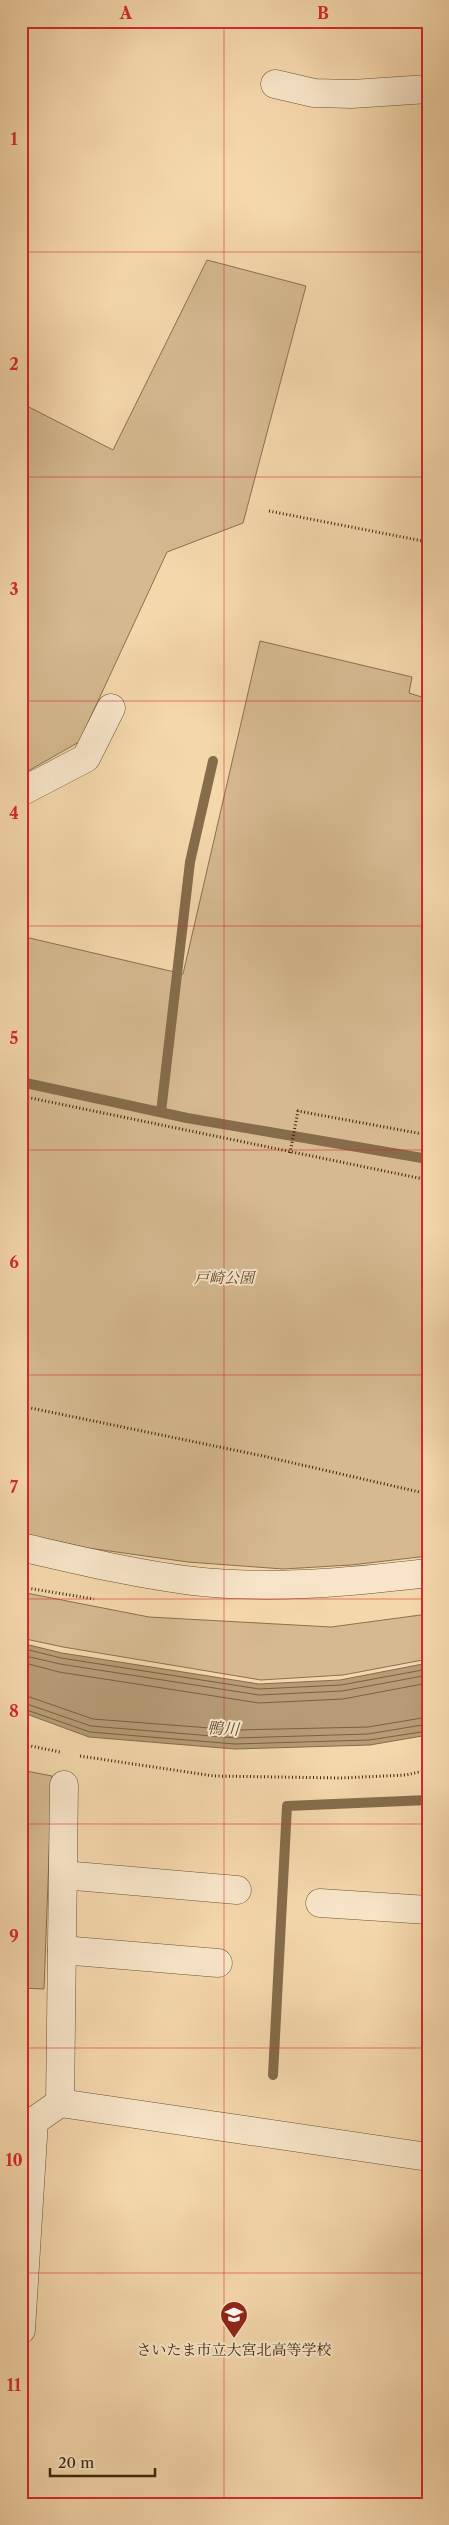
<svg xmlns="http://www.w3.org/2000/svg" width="449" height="2525" font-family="'Libre Caslon Text','Noto Serif JP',serif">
<rect width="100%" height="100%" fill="#f5d7ac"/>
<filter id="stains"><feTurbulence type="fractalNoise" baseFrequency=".004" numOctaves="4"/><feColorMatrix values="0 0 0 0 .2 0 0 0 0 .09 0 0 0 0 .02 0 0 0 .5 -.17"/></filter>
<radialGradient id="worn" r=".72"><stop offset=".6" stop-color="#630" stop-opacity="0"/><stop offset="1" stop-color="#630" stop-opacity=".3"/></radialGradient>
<g fill="#d6b991" stroke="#8a704e">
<polygon points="207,260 306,286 243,523 167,552 79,742 21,775 21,403 113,450"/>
<polygon points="260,641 412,677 409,693 428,699 428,1556 351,1565 283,1569 188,1562 88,1548 21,1533 21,936 183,974"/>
<polygon points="21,1592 149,1617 331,1627 428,1614 428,1659 343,1675 261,1680 63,1647 21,1638"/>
<polygon points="21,1770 52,1776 44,1989 21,1988"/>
</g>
<polygon fill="#b69b75" stroke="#866c4b" points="21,1643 62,1653 259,1684 340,1680 428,1663 428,1735 370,1745 235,1749 89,1737 21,1712"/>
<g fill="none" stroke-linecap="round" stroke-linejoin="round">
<g stroke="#7a6040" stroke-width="1">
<polyline points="21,1648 61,1658 259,1689 341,1685 428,1669"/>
<polyline points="21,1655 60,1664 259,1695 342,1691 428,1675"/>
<polyline points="21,1662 59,1672 259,1703 343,1699 428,1683"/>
<polyline points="21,1694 93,1719 236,1730 368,1727 428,1717"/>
<polyline points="21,1702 91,1726 236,1738 368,1734 428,1724"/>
<polyline points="21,1708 90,1732 235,1744 369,1740 428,1731"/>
</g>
<g stroke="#866c4b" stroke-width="10">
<polyline points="21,1082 187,1118 428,1159"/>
<polyline points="161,1112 190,862 213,761"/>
<polyline points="273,2075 287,1806 428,1800"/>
</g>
<defs>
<g id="minor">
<polyline points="275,84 314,93 352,94 428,89"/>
<polyline points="21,792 86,758 111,708"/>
<path d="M21,1547C78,1560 135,1574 193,1581C270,1590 351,1582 428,1573"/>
<polyline points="63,1875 237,1890"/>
<polyline points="320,1903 428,1910"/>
<polyline points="62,1950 218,1963"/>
<polyline points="60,2103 64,1785"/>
<polyline points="21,2330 34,2121 60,2103 428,2157"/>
</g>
</defs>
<use href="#minor" stroke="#6b5233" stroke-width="29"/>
<g stroke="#3d260b" stroke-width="3" stroke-dasharray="1 2.5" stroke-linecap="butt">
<polyline points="269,511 428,542"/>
<polyline points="21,1096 428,1180"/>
<polyline points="290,1153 298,1111 428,1135"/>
<polyline points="21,1406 263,1456 428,1494"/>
<polyline points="21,1587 94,1599"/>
<polyline points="21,1744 60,1752"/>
<polyline points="80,1756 214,1776 341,1778 406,1775 428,1770"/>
</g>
<use href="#minor" stroke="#f8e5c9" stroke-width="28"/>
</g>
<path fill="none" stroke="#d62828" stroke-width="1" stroke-opacity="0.55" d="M224,21V2504M21,252H428M21,477H428M21,701H428M21,926H428M21,1150H428M21,1375H428M21,1599H428M21,1824H428M21,2048H428M21,2273H428"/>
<defs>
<symbol id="school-pin" viewBox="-11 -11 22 30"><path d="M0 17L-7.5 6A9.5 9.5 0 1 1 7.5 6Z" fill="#8f2418" stroke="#f8e5c9"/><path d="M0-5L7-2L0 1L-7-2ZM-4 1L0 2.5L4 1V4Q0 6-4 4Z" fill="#fff"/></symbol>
</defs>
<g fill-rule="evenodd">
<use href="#school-pin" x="218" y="2299" width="32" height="43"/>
</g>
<g text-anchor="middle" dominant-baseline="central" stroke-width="4" stroke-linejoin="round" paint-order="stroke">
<g font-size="15" font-style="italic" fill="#634b2c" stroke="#f8e5c9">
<text x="224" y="1277">戸崎公園</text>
</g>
<g font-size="15" fill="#3d260b" stroke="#f8e5c9">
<text x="234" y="2349">さいたま市立大宮北高等学校</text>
</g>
<g font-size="16" font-style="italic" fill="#61492b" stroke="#f8e5c9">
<text transform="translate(223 1728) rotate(3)">鴨川</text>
</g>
</g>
<rect width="449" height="2525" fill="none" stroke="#f5d7ac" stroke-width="55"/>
<path d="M50 2468v8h105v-8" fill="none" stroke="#3d260b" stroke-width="2.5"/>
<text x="58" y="2468" font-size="15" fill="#3d260b" stroke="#f8e5c9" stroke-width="4" paint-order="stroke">20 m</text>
<rect x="28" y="28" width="394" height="2470" fill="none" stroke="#d62828" stroke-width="2"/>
<g font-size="16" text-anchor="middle" font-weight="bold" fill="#d62828">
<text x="126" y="19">A</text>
<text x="323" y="19">B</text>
<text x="14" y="145">1</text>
<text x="14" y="370">2</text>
<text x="14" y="595">3</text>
<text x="14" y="819">4</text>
<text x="14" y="1044">5</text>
<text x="14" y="1268">6</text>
<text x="14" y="1493">7</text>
<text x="14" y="1717">8</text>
<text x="14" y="1942">9</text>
<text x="14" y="2166">10</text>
<text x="14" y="2391">11</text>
</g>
<rect width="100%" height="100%" filter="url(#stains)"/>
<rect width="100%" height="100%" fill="url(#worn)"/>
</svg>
